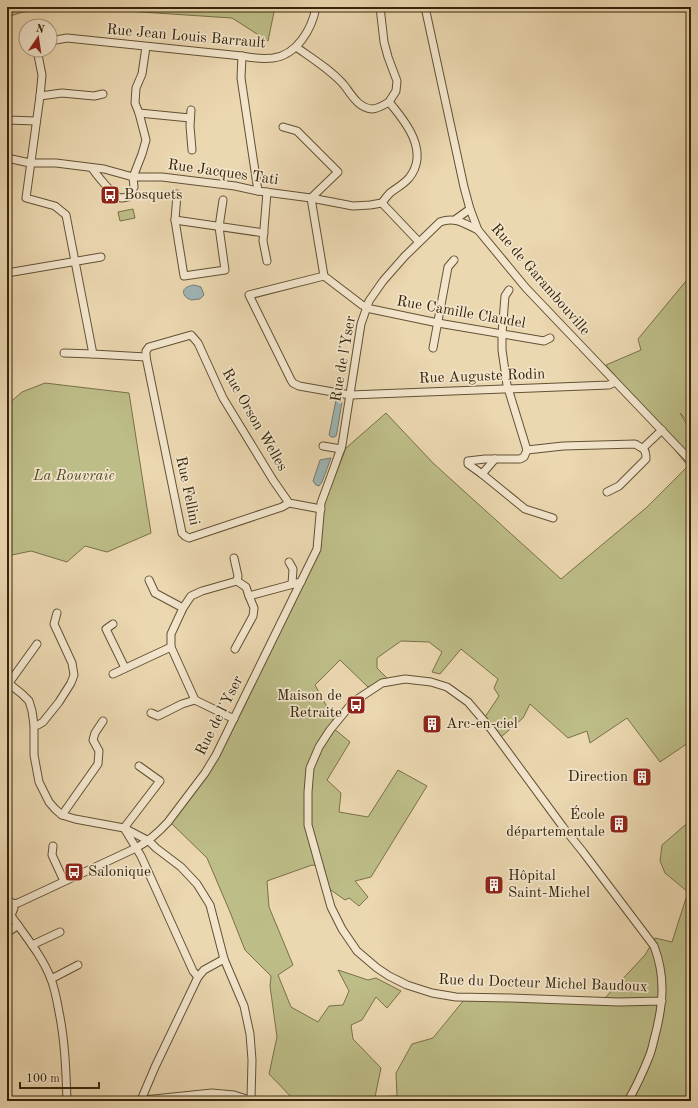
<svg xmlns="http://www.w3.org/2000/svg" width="698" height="1108" font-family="'Old Standard TT',serif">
<rect width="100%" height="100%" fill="#ebd7b0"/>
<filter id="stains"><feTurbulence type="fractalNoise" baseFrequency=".005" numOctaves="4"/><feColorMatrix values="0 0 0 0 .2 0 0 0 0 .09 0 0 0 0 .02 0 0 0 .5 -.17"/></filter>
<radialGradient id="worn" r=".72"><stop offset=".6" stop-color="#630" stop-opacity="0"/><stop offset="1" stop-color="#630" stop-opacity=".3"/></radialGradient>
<g fill="#bdbd87" stroke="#797048">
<polygon points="7,7 63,7 23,12 7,17"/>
<polygon points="64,7 275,7 268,41 232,18"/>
<polygon points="133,209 135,218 120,221 118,212"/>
<polygon points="691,275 691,425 680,413 691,431 691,750 688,743 660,762 627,718 590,743 587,731 568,738 530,704 523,718 501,737 485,717 499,696 494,688 498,679 461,649 440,674 432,672 442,652 429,642 401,641 377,658 377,668 387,678 368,687 340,660 315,685 333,718 332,727 350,742 327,780 341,793 339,812 368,817 398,770 427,786 371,877 355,881 368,897 359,906 349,898 345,900 328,888 324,867 312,865 267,881 269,907 293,965 278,975 291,1007 318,1022 329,1006 343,1005 349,991 338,970 368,980 376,978 401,991 387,1008 376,997 362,1020 351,1025 353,1039 381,1068 375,1097 397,1096 396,1073 412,1044 433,1038 464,1000 603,1000 645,955 655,938 672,942 688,892 665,873 660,861 662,845 691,820 691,1101 295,1101 269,1074 277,1037 270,986 271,976 245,950 230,912 207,858 170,822 219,754 268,650 321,546 324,504 346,448 386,413 433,463 561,579 646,508 688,466 606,365 641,350 638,339"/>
<polygon points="45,383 129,393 151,533 107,552 85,546 67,562 31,551 7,556 7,405 22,392"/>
</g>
<g fill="#9eb6b7" stroke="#747c71">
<path d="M194,285L201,287L204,295L200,299L191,300C191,300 185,297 185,296C180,289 188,286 194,285Z"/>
<polygon points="336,400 340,400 342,402 337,432 336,436 334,437 331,437 329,435"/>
<polygon points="331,458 322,482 319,486 316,485 313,481 320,460"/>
</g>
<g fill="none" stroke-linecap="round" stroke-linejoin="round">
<defs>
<g id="minor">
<path d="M380,7L384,42L388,57L397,81L396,91L389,102C406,122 430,152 409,178C403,185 396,188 390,193C387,196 384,200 382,203"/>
<polyline points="425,7 464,187 470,209 478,230 526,288 691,461"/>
<path d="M50,41L67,38L242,56C252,58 263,59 273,58C297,55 312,29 316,7"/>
<path d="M296,47C313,59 331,70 344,85C351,94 358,108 372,109C377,109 384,105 389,102"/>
<polyline points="37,50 42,75 40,96 26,198 55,206 66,215 93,354 146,357"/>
<polyline points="242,56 241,78 258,191"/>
<polyline points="40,96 62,93 94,96 103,94"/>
<polyline points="191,110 190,126 192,150"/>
<polyline points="139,113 190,118"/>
<polyline points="7,120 36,121"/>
<polyline points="283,127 297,131 338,172 311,198 324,276 362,305 371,309 438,323 544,341 550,338"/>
<polyline points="7,158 30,163 56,163 104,169 133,177 162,177 235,186 258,191 311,198 353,206 370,205 382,203"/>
<path d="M92,168C96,174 114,197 121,198C123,198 126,197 128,197L134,187L133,177L142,154L146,140L139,113L135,103L136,88L142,74L146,47"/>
<polyline points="177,194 175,220 184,276 225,270 219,227 223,200"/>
<polyline points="382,203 419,242"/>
<polyline points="456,219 470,209"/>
<polyline points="175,220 264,233"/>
<polyline points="267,261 263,241 267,192"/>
<polyline points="7,273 101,257"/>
<polyline points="324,276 249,295 291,380 293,383 299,386 350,395 609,385 615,382"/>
<polyline points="509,290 505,296 502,334 502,350 507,385 527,450"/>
<polyline points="433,348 448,267 454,260"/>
<polyline points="64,353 93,354"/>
<polyline points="323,446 341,449"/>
<polyline points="643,448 662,430"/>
<path d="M527,450L563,446L635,444C644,449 646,449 646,459L619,486L607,492"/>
<polyline points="527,450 524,457 520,459 485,459 468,461 468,464 482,474 525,509 553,518"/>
<polyline points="482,474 495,459"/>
<polyline points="289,503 273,480 223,398 198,343 191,335 149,347 146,351 146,357 182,533 185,536 189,538 282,507 289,503 321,509"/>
<polyline points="234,558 238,576 237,581"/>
<polyline points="289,562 293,569 292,584"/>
<polyline points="149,580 155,593 183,608 171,634 171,647 195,700"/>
<polyline points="183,608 191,596 202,591 237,581 246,587 249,596 301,582"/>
<polyline points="113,624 106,629 125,668"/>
<polyline points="235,649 253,616 254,608 249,596"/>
<polyline points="113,674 171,647"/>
<polyline points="7,682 22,694 29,701 32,711 34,725 34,755 39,782 49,802 55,809 62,815 75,819 124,828 149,841 156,848 181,867 197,884 210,905 224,959 244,1006 250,1034 252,1060 251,1099"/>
<polyline points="9,683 37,644"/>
<polyline points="151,713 158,716 182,704 195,700 234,719"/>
<polyline points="34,725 38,725 43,722 59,702 71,683 74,675 72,663 54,624 57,613"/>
<polyline points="62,815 98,764 99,751 93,740 95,733 103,721"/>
<polyline points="124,828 141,856 193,971 198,977"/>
<polyline points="124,828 160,781 139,766"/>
<polyline points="53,846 52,855 64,881"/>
<polyline points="7,900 11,902 14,908 12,913 7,915"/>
<path d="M13,904L18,903L136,848C149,841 158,833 168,822L205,773L216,755L317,549L321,503L335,465L342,445L361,324L369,301L383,281L405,256L440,222C455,216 465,224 478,230"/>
<path d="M10,914C24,935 42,955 51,979C55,989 57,1001 59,1012C65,1041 66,1071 67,1101"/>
<polyline points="7,933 18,925"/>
<polyline points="32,945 60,932"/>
<polyline points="51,979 78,965"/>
<polyline points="141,1100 155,1067 198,977 204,970 224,959"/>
<polyline points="134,1101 212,1093 234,1095 253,1101"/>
<path d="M628,1101C636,1087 643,1072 649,1057C652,1050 653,1043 655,1036C663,1005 666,977 654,946L583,852L563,827L491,729L468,702L447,687L431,682L405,679L382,683L353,702L330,730L319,747L310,768L308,792V825L331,907L342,929L357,951L377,968L389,976L407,985L432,993L456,997L511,998L619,1002L662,1001"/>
</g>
</defs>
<use href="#minor" stroke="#625133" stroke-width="9"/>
<use href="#minor" stroke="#f2e5cc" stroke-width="7"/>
</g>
<defs>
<symbol id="bus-square" viewBox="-11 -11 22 22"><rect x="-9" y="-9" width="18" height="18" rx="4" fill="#8f2418" stroke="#f2e5cc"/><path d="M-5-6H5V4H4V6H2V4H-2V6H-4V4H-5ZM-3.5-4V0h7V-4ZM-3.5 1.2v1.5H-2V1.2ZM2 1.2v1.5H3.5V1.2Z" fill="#fff"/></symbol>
<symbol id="building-square" viewBox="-11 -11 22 22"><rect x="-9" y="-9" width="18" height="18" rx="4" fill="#8f2418" stroke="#f2e5cc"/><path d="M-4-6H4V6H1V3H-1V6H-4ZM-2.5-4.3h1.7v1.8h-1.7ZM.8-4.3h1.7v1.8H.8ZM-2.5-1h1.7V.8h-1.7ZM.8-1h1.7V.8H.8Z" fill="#fff"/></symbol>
</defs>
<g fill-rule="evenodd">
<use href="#bus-square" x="99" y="184" width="22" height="22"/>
<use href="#bus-square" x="345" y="694" width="22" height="22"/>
<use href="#building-square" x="421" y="713" width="22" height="22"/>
<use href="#building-square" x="631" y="766" width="22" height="22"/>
<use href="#building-square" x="608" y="813" width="22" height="22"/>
<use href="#bus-square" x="63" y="861" width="22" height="22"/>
<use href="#building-square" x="483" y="874" width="22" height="22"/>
</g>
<g text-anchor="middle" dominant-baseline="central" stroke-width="3.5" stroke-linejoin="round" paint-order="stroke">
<g font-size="15" fill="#352409" stroke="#f2e5cc">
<text transform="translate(186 37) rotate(5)">Rue Jean Louis Barrault</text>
<text transform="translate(223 173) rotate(8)">Rue Jacques Tati</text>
<text transform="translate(540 280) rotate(49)">Rue de Garambouville</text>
<text transform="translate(461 313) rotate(10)">Rue Camille Claudel</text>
<text transform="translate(344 359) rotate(-80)">Rue de l'Yser</text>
<text transform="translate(482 377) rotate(-2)">Rue Auguste Rodin</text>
<text transform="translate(254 420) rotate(60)">Rue Orson Welles</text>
<text transform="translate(187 491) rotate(78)">Rue Fellini</text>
<text transform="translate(220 716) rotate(-63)">Rue de l'Yser</text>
<text transform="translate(543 984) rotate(2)">Rue du Docteur Michel Baudoux</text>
</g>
<g font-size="15" fill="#352409" stroke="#f2e5cc" text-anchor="start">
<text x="124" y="195">Bosquets</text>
<text x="342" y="696" text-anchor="end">Maison de<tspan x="342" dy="17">Retraite</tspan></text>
<text x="446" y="724">Arc-en-ciel</text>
<text x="628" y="777" text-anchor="end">Direction</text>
<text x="605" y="815" text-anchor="end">École<tspan x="605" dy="17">départementale</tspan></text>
<text x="88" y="872">Salonique</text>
<text x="508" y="876">Hôpital<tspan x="508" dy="17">Saint-Michel</tspan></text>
</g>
<g font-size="15" font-style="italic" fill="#574a28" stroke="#f2e5cc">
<text x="74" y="476">La Rouvraie</text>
</g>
</g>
<rect width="698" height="1108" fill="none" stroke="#ebd7b0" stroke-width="24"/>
<rect x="8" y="8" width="682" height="1092" fill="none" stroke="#352409" stroke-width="2"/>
<rect x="12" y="12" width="674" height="1084" fill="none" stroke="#352409"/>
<g transform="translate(38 38) rotate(13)"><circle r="19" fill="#f2e5cc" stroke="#a6987e"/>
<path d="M0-3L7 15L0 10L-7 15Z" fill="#8f2418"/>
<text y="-6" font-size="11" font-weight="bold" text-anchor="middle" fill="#352409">N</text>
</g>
<path d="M20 1082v6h79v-6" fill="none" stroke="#352409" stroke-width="2"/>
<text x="26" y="1082" font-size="12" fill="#352409" stroke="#f2e5cc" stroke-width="3" paint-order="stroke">100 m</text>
<rect width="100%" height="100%" filter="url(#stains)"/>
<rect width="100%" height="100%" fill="url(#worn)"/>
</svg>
